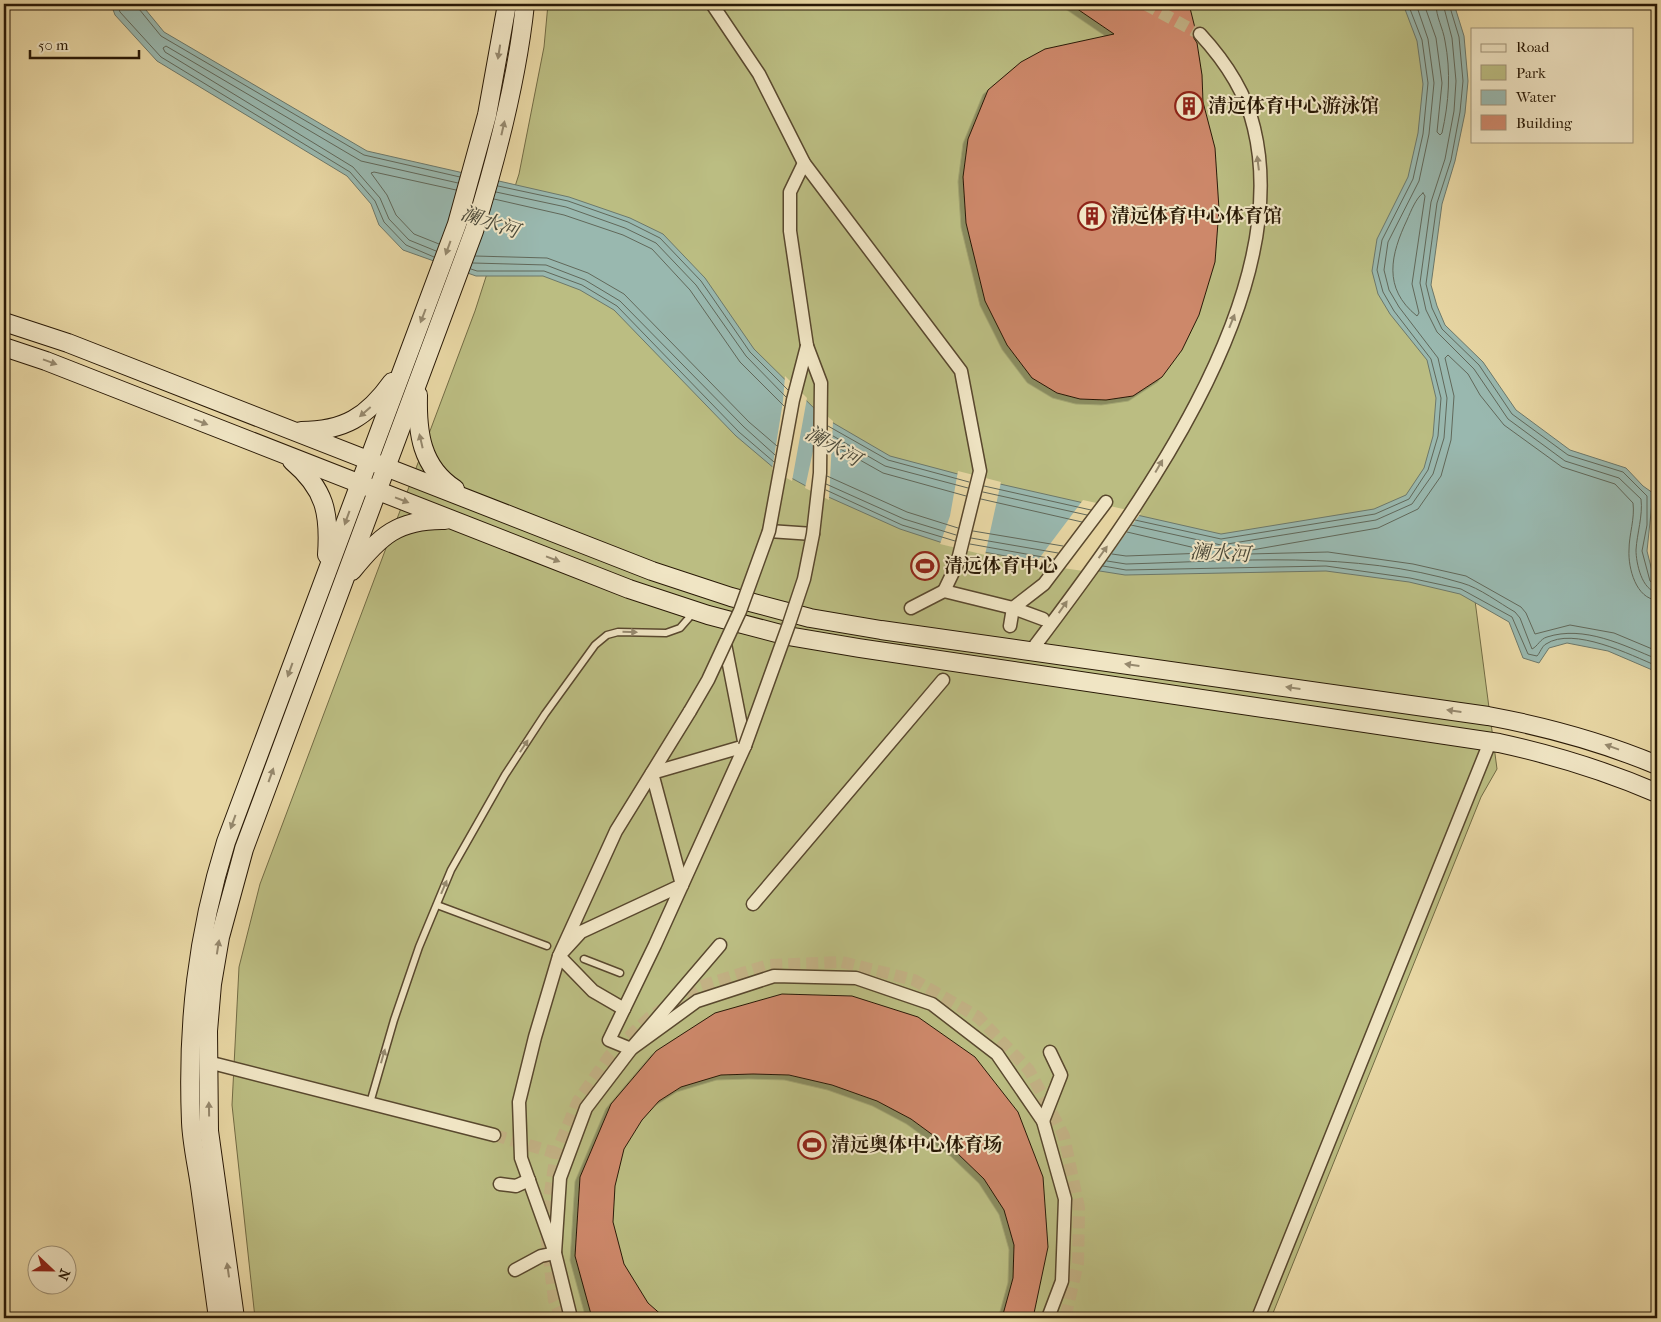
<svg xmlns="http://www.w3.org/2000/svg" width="1661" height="1322" font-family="'IM FELL French Canon','Noto Serif SC',serif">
<defs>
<filter id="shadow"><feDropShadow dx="-4.5" dy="4.5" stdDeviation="0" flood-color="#0004"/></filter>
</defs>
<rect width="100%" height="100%" fill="#e8d7a4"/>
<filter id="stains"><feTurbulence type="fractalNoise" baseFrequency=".004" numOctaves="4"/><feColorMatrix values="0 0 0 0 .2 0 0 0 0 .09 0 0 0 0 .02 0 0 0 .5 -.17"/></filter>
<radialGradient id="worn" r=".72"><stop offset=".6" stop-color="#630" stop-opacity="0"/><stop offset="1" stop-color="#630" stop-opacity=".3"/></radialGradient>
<polygon fill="#bbbd82" stroke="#726b44" points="548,4 1424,4 1441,31 1415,240 1444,363 1497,769 1481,797 1271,1318 255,1318 232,1105 239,967 260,884 475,311 519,174 544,47"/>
<polygon fill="#99b8af" stroke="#6c786b" points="111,4 141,4 164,32 367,151 569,197 630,218 663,234 705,278 754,349 823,417 890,456 969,477 1221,534 1374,509 1406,495 1424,468 1433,436 1436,398 1427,360 1390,314 1378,294 1372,271 1377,239 1408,177 1418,133 1423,84 1417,41 1403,4 1454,4 1464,36 1468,81 1465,113 1455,161 1442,204 1431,285 1437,306 1445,325 1483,362 1516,410 1570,450 1626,468 1643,486 1653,493 1647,551 1654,579 1657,583 1657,672 1608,651 1567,643 1549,648 1539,663 1523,658 1509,622 1460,594 1409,582 1326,571 1125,575 1011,557 952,546 900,529 815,491 775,469 736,436 614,310 580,290 543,276 476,276 403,250 379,225 371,204 347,176 157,61 115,15"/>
<g fill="#e8d7a4">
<polygon points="785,376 807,398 792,481 772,470 783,401"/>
<polygon points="814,405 833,421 829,500 805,488 813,451"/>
<polygon points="958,471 1001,482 985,555 940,544 950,516"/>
<polygon points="1083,500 1141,513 1097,573 1035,564"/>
</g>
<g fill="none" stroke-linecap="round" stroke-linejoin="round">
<g stroke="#61685a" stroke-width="1">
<polyline points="117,4 120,12 161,57 350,172 375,201 384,222 406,245 434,257"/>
<polyline points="138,4 139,9 161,36 364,155 460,177"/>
<path d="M1424,4L1436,38L1442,83L1437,132L1440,135L1442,133C1449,102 1451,72 1445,41C1443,28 1436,17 1436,4"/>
<path d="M1443,4L1452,38L1456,81L1454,111L1445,159L1431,202L1420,283L1426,310L1437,332L1474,369L1508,419L1565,461L1619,478L1641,499C1643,516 1637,533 1636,550C1636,563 1642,591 1657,592"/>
<polyline points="1449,4 1459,37 1463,81 1460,112 1451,160 1437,203 1426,284 1432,308 1442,329 1479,365 1512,414 1568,455 1623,472 1647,496 1647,525 1642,551 1650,581 1657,586"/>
<polyline points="498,186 568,201 628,222 660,238 701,281 750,352 788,390"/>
<polyline points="496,192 566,207 625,228 656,243 696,285 746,356 786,397"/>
<path d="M1423,193L1425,196L1412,284L1419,313L1417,316C1382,288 1391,254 1407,220C1411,211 1416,198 1423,193Z"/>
<polyline points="494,199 564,215 623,235 652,249 690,290 740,362 784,406"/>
<polyline points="439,244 414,234 396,215 387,195 371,173 374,172 456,190"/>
<polyline points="436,251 409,240 389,219 380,198 353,167 165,52 163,48 166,46 361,161 458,183"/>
<polyline points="475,256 547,258 588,273 624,294 749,422 777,446"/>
<polyline points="473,263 546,265 585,280 620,301 744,427 775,455"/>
<polyline points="471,269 477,271 544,271 582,285 617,306 739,432 774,462"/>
<polyline points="828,426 888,460 969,482"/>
<polyline points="828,433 885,466 968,488"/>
<polyline points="828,442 883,473 966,496"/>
<polyline points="827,476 907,512 958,528"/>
<polyline points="826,484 904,519 956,535"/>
<polyline points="984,486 1091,510"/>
<polyline points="826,490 902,525 955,541"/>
<polyline points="983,492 1087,515"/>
<polyline points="981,499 1082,522"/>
<polyline points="1135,520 1221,539 1375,514 1409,499 1428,470 1438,436 1441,398 1431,359 1394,311 1383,292 1377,270 1382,240 1413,179 1423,134 1428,83 1422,40 1408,4"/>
<polyline points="1131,525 1221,545 1376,520 1412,504 1433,474 1444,438 1447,398 1438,358 1399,307 1389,290 1384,270 1388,242 1419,181 1429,134 1434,83 1428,39 1416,4"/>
<polyline points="973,531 1063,546"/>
<polyline points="971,538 1058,553"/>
<polyline points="970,544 1054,559"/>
<polyline points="1112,554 1126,556 1206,553 1204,550 1127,532"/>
<path d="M1107,561L1126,564C1238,561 1353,550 1462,583C1480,588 1499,603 1515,612L1520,618L1532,649C1538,646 1540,639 1547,637C1584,625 1623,645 1657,659"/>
<path d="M1103,566L1126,570L1326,566L1410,578L1461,589L1512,617L1528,654L1537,656C1540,653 1542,646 1546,644C1573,626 1631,655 1657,666"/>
<path d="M1657,600C1636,599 1628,568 1629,550C1629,534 1635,519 1633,503L1615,484L1562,467L1504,425L1480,395L1468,374L1448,355L1445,358L1454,396L1451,440L1441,476L1418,509L1378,528L1246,551L1249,554L1328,552L1413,564L1466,576L1521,607L1526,613L1535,634L1570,625L1614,633L1657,651"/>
</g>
</g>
<g fill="#cd886b" stroke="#291906" filter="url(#shadow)">
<polygon points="1070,4 1189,4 1195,28 1192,35 1197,43 1202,75 1203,102 1215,148 1219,209 1215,262 1199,315 1182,350 1162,377 1133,396 1106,400 1080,399 1057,393 1032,378 1007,345 985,301 966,223 963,177 968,139 988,90 1021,62 1045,49 1114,34"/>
<polygon points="782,994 852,996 918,1017 975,1057 1018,1112 1043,1177 1048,1247 1033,1318 1002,1318 1013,1278 1014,1245 1004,1210 984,1179 956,1152 911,1119 877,1101 832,1085 789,1075 753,1074 721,1075 681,1087 659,1101 642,1120 624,1149 615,1186 613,1222 624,1264 648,1303 665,1318 592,1318 575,1256 580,1177 611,1104 656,1051 715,1013"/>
</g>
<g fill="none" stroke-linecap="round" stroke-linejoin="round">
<g stroke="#c2b184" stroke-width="12" stroke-dasharray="12 6" stroke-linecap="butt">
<polyline points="1145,4 1200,34"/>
<polyline points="494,1135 556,1153"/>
<polyline points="562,1318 554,1300 545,1226 556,1153 578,1101 610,1055 650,1017 698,987 768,965 842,962 914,980 978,1017 1029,1070 1064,1136 1079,1208 1078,1263 1065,1318"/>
</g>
<defs>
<g id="lane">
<polyline points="437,905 547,946"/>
<polyline points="584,959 620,973"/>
<polyline points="370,1103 394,1020 419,947 451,870 505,775 545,714 595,645 607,635 618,632 666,633 680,628 694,612"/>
</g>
<g id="street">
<polyline points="712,4 759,74 804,163 961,371 980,471 957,564 944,591"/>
<polyline points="804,163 790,192 790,231 807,346"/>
<polyline points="769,531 813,534"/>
<polyline points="911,608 944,591 1013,608 1043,619"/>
<polyline points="1010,626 1013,608 1044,584 1106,502"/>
<path d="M1031,651C1129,521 1296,301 1254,128C1246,93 1224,60 1200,34"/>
<polyline points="753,904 943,680"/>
<polyline points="720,945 631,1049 609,1040 655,945 745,746 725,644"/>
<polyline points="624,1009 593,991 559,956 581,932 682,885 652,773 745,746"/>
<polyline points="208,1062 494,1135"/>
<polyline points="1043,1121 1061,1075 1050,1052"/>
<polyline points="500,1184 516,1186 529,1180"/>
<polyline points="515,1270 541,1256 555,1253 521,1158 519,1102 535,1037 559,956 616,831 690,711"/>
<polyline points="571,1318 555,1253 560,1178 586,1108 631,1049 697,1001 774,976 856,978 932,1004 997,1054 1043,1121 1065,1199 1062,1281 1048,1318"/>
<polyline points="1258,1318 1490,742"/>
</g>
<g id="secondary">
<path d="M4,322L68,343L652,571L731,597L810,618L881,630L1488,716C1547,727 1602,742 1657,765"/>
<path d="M4,347L46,361L629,589L708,615L788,636L859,648L1499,743C1554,755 1606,771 1657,793"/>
<path d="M418,395C417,432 421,467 455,489"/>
<path d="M301,431C344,431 367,417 392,382"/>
<path d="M292,461C325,489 330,513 327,555"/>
<path d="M352,571C380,536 398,519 445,520"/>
<path d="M218,1318C212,1274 206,1230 200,1186C197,1165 192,1144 191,1122C187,1024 197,935 226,842L457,224L487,115L507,4"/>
<path d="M235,1318L209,1131L208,1031L212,984L220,937L244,849L474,231C497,157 517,81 525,4"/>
</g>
</defs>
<use href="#lane" stroke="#59482e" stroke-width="9"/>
<use href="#street" stroke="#59482e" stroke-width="15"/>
<use href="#secondary" stroke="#291906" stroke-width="20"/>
<use href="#lane" stroke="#f0e5c4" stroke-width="6"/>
<use href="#street" stroke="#f0e5c4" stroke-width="12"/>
<use href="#secondary" stroke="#f0e5c4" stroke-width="18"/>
<defs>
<g id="street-bridge">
<polyline points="690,711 708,680 740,611 769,531 793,400 807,346"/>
<polyline points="745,746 789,624 804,579 813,534 820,473 821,383 807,346"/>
</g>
</defs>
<use href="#street-bridge" stroke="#59482e" stroke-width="15" stroke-linecap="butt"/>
<use href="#street-bridge" stroke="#f0e5c4" stroke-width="12"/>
</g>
<defs><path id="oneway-solid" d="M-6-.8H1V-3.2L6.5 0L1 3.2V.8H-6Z" transform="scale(1.25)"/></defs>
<g fill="#96896e">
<use href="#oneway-solid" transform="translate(499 52) rotate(99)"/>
<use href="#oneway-solid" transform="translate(503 128) rotate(-77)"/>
<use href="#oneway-solid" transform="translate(1258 163) rotate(-97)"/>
<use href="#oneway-solid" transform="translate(448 248) rotate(110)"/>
<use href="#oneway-solid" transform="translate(423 316) rotate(111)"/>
<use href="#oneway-solid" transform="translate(1232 321) rotate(-68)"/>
<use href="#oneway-solid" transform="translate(50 362) rotate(20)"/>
<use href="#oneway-solid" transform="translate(365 412) rotate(139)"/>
<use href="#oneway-solid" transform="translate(201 422) rotate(21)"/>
<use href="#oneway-solid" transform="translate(421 441) rotate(-103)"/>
<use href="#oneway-solid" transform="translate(1159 466) rotate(-60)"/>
<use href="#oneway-solid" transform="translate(402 500) rotate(21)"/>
<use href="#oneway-solid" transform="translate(347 518) rotate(110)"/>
<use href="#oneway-solid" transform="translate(1103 552) rotate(-54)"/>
<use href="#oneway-solid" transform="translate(553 559) rotate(21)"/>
<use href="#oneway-solid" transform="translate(1063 607) rotate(-55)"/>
<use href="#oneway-solid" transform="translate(630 632) rotate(1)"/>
<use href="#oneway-solid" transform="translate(1132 665) rotate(-172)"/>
<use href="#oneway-solid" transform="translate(290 670) rotate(110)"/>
<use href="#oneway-solid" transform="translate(1293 688) rotate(-172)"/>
<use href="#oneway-solid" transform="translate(1454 711) rotate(-172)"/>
<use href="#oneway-solid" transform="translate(524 746) rotate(-57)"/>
<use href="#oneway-solid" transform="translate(1612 747) rotate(-160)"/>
<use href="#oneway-solid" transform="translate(271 775) rotate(-70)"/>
<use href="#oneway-solid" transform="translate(233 822) rotate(110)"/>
<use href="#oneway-solid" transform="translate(444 887) rotate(-67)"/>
<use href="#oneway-solid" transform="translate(218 947) rotate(-81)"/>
<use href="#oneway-solid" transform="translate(383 1056) rotate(-74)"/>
<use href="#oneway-solid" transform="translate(209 1109) rotate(-91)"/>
<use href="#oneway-solid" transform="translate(228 1270) rotate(-98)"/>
</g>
<defs>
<symbol id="building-ring" viewBox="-11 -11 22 22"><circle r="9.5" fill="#f0e5c4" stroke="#8f2418" stroke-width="1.5"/><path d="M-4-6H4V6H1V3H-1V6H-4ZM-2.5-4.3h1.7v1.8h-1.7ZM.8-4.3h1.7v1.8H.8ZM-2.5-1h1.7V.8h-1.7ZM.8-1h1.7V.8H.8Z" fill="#8f2418"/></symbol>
<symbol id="stadium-ring" viewBox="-11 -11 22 22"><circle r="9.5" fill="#f0e5c4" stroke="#8f2418" stroke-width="1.5"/><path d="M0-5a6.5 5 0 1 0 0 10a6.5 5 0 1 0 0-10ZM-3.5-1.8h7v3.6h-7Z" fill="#8f2418"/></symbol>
</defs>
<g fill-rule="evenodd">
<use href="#building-ring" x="1173" y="90" width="32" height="32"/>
<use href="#building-ring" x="1076" y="200" width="32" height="32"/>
<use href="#stadium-ring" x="909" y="550" width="32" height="32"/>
<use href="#stadium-ring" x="796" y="1129" width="32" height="32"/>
</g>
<g text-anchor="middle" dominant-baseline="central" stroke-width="4" stroke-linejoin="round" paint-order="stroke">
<g font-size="19" font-weight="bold" fill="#291906" stroke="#f0e5c4" text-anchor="start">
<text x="1208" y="106">清远体育中心游泳馆</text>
<text x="1111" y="216">清远体育中心体育馆</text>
<text x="944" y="566">清远体育中心</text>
<text x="831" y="1145">清远奥体中心体育场</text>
</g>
<g font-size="20" font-style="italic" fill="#4b4939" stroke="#f0e5c4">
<text transform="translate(490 222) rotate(19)">澜水河</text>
<text transform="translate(833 446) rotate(30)">澜水河</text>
<text transform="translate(1220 553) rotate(3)">澜水河</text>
</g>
</g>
<rect width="1661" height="1322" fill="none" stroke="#e8d7a4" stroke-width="20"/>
<rect x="5" y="5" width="1651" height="1312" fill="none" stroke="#291906" stroke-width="2.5"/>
<rect x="10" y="10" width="1641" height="1302" fill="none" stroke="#291906"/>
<rect x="1471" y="28" width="162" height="115" fill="#f0e5c4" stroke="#a09378"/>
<rect x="1481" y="44" width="25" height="8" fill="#f0e5c4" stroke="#a09378"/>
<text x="1516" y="52" font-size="15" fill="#291906">Road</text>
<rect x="1481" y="65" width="25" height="15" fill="#bbbd82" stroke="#a09378"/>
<text x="1516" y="78" font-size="15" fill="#291906">Park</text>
<rect x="1481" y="90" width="25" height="15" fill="#99b8af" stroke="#a09378"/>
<text x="1516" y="102" font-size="15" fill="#291906">Water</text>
<rect x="1481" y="115" width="25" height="15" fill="#cd886b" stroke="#a09378"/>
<text x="1516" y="128" font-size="15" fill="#291906">Building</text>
<g transform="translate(52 1270) rotate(112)"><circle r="24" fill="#f0e5c4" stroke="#a09378"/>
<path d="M0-4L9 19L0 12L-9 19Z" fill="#8f2418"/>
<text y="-8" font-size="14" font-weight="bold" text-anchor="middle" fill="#291906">N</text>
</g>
<path d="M30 50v8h109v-8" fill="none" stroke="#291906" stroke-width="2.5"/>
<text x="38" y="50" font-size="15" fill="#291906" stroke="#f0e5c4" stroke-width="4" paint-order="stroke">50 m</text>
<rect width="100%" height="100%" filter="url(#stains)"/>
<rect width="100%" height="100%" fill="url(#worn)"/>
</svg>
